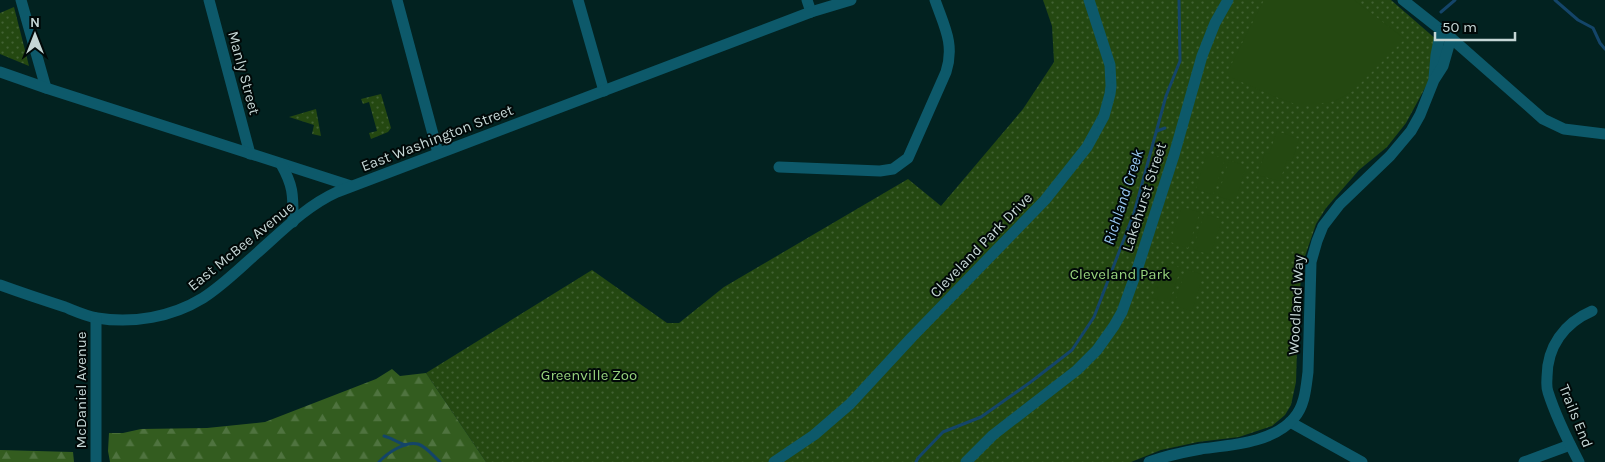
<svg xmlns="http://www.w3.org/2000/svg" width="1605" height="462" font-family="Karla,sans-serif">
<defs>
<pattern id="grass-dots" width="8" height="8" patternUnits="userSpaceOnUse" patternTransform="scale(1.25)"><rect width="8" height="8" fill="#244811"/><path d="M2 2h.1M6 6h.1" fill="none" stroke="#426233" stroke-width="1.8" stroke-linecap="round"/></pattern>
<pattern id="forest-firs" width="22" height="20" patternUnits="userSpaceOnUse" patternTransform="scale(1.25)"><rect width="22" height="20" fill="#335c1f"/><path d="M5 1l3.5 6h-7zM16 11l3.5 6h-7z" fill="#4f733f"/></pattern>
</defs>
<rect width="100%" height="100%" fill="#022220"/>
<g fill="url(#grass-dots)">
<polygon points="1043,0 1391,0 1437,40 1432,75 1406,123 1387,147 1359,170 1326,208 1316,224 1302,265 1298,316 1296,382 1291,405 1285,415 1272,426 1239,437 1198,442 1161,450 1131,462 486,462 426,373 592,270 667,323 679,323 724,287 908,179 941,206 1023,109 1054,62 1052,26"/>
<polygon points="14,7 29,66 0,54 0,13"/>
<polygon points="381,94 391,128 388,132 371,139 369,133 377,131 369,102 363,104 361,99"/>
<polygon points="316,109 321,136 312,134 314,125 289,117"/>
</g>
<g fill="url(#forest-firs)">
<polygon points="392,369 400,376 426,373 486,462 110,462 108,451 109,433 123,433 141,429 207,428 265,422 376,379"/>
<polygon points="0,450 73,452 74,462 0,462"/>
</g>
<g fill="#244811">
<polygon points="1264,0 1354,0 1405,39 1353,91 1335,101 1317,104 1295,104 1273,96 1226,75"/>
<polygon points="1277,131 1299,139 1292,161 1287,160 1280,181 1257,175 1265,153 1269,154"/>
<polygon points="1207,153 1225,159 1213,195 1196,189"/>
<polygon points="1229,160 1246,166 1235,202 1218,196"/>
<polygon points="1182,207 1200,212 1188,248 1170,242"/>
<polygon points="1204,214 1222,219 1210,255 1193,249"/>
<polygon points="1164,262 1181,268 1169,303 1152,298"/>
<polygon points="1186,269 1203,275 1192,311 1174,305"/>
</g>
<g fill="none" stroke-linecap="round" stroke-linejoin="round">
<g stroke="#144569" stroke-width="3">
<polyline points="1555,0 1578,20 1593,28 1600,43 1605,49"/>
<polyline points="1441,12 1455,0"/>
<polyline points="1157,131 1165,128"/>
<path d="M384,436C392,438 398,443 406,445"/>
<path d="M379,462C387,453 405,441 418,444C427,447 433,456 440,462"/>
<polyline points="916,462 918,458 943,432 981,417 1032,381 1072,350 1094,317 1134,213 1166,96 1180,61 1179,0"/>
</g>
<g stroke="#0d596a" stroke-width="11">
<polyline points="21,0 46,88"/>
<polyline points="209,0 250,154"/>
<polyline points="397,0 438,153"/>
<polyline points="578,0 604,91"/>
<polyline points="807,0 811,12"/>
<polyline points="1403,0 1451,38 1543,119 1564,129 1605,134"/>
<polyline points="0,72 46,88 351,186"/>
<polyline points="1434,78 1436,55 1441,30"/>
<path d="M281,164C294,187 293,196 293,222"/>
<path d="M779,167L880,171L893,169L908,158L946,72C955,44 944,26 935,0"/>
<path d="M0,285C22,293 43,300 65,307C75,311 86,316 97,318C133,324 172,317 203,298C222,286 239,269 256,254C281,232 306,206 337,192L811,12L851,0"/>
<polyline points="1290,422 1362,462"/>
<polyline points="96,462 96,318"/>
<polyline points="774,462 814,435 850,404 912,337 1045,200 1087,147 1104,116 1110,94 1111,86 1110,65 1089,0"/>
<polyline points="966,462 993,435 1077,370 1097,350 1114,326 1122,312 1136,273 1174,155 1202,56 1215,23 1228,0"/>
<path d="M1149,462C1166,456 1184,452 1201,449C1231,445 1273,443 1294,418C1305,406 1306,387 1308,372L1311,262L1317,241L1323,226L1340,204L1390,156L1411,131L1420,115L1434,80L1443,66L1451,38"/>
<polyline points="1524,462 1570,445"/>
<path d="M1579,462C1568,441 1555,414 1548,392C1546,387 1547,381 1547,377C1547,347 1564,323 1592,311"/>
</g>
</g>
<g text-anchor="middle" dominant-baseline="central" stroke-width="4" stroke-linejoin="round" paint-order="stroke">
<g font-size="15" fill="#c5d6d5" stroke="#010908">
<text transform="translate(244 73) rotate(75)">Manly Street</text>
<text transform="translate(437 138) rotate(-21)">East Washington Street</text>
<text transform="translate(1144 197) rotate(-72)">Lakehurst Street</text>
<text transform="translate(981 245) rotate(-46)">Cleveland Park Drive</text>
<text transform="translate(241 246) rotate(-39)">East McBee Avenue</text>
<text transform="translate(1296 305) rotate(-87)">Woodland Way</text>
<text transform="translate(81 390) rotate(-90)">McDaniel Avenue</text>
<text transform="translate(1576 416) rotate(68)">Trails End</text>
</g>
<g font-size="15" fill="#97d37d" stroke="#010908">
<text x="1120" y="274">Cleveland Park</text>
<text x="589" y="375">Greenville Zoo</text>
</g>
<g font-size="16" font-style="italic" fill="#98c8f3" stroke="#010908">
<text transform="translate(1123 197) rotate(-72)">Richland Creek</text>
</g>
</g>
<g transform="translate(35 35)" stroke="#010908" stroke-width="4" paint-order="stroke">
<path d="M0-4L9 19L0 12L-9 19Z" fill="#c5d6d5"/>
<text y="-8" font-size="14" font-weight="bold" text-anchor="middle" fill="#c5d6d5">N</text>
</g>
<path d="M1435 32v8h80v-8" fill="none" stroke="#c5d6d5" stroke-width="2.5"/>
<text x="1442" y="32" font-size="15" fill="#c5d6d5" stroke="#010908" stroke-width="4" paint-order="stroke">50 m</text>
</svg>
